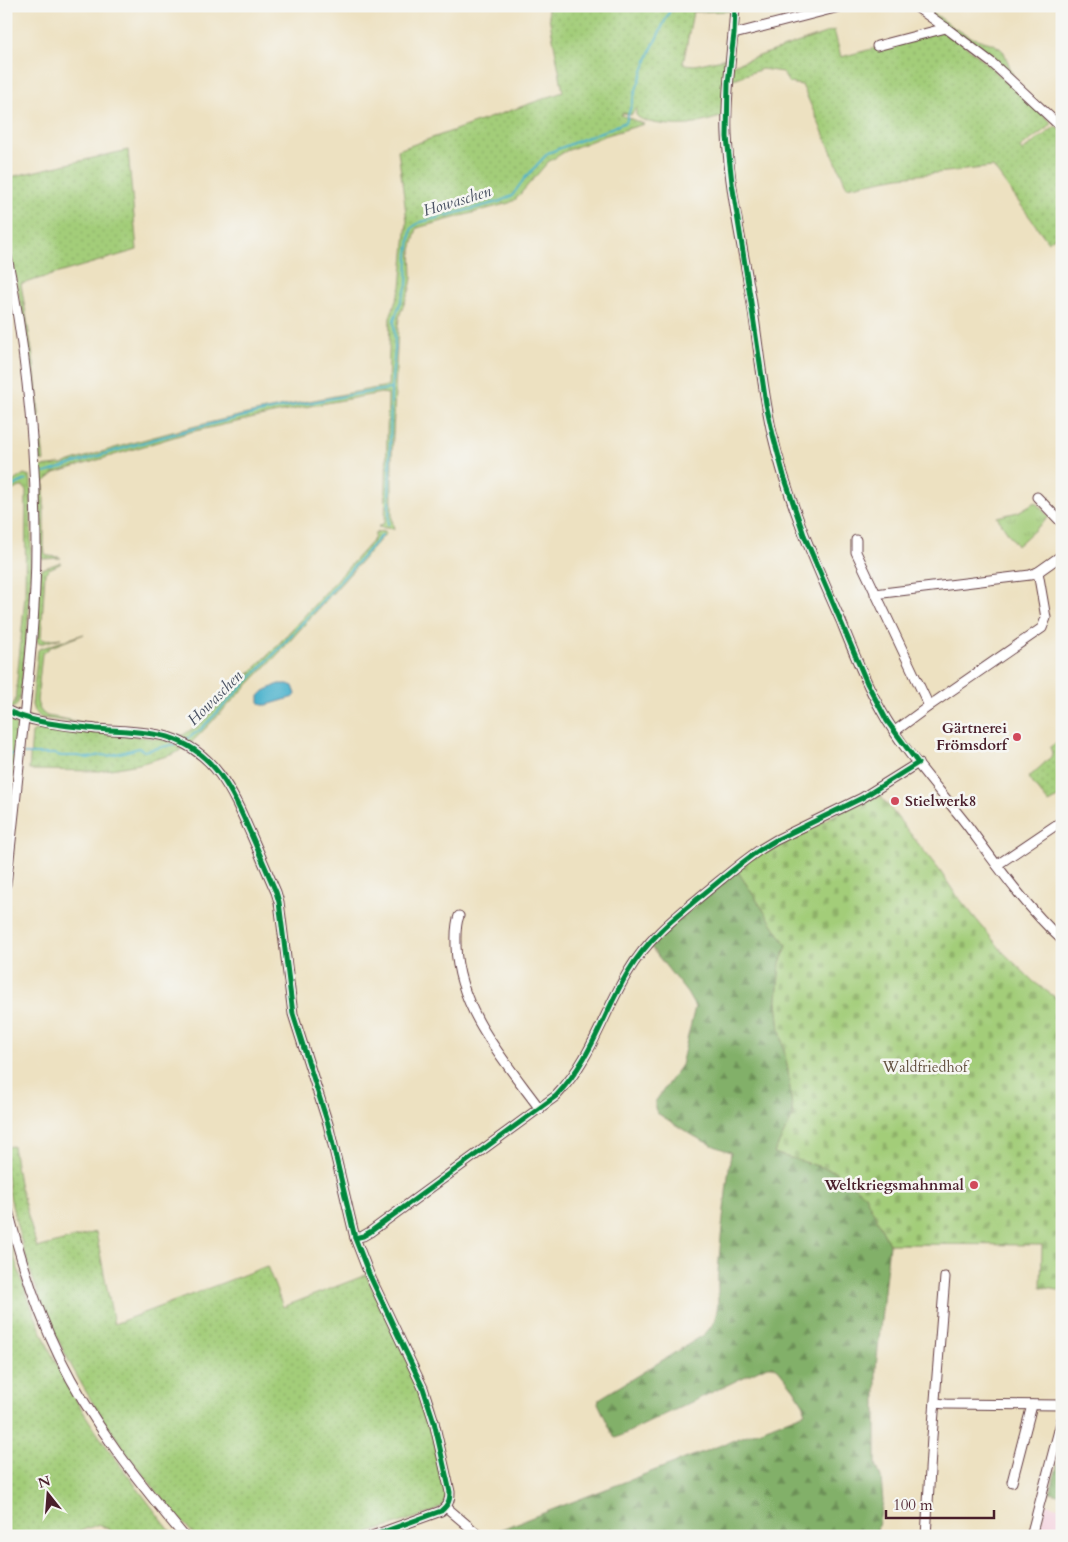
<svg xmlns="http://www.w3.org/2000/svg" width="1068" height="1542" font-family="Cardo,serif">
<defs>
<pattern id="grass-dots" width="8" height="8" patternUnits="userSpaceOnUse" patternTransform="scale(1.25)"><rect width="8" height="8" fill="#a3cd79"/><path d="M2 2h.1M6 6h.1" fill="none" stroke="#8eb069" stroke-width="1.8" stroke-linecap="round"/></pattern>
<pattern id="forest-firs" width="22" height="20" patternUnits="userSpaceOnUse" patternTransform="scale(1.25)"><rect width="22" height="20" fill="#82b069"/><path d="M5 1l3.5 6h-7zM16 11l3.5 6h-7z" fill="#6c8f57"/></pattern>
<pattern id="cemetery-stones" width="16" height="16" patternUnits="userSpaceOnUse" patternTransform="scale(1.25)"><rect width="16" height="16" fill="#a3cd79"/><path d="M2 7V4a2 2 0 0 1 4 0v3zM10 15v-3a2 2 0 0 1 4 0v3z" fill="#8eb069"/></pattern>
<pattern id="park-tufts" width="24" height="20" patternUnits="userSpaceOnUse" patternTransform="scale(1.25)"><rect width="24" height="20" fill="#a3cd79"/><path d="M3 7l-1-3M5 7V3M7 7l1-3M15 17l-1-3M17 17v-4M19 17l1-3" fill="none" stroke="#8eb069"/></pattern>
</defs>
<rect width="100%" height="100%" fill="#f6f6f2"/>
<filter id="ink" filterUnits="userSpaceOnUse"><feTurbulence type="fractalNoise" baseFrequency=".02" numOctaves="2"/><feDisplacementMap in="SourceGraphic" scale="10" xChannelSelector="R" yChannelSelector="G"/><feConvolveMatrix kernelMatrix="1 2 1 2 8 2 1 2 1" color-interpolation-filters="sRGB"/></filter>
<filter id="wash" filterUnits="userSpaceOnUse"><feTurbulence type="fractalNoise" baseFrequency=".0096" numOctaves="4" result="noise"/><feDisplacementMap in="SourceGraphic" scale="20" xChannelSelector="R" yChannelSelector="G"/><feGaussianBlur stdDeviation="1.12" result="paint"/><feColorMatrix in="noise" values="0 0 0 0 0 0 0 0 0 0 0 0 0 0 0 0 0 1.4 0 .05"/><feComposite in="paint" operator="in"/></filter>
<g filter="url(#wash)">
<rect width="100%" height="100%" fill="#ede1c1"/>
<polygon fill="#f4cfde" points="1046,1504 1062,1508 1062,1536 1038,1536"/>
<g fill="url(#grass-dots)" stroke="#767652">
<path d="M547,6H731V11L693,12L683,64L695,65L727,58L724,116C713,119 701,123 689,125C677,126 644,125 636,115V108L631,115L624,113L621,115L644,124L604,136L566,151L548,162L515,200L509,203L417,228L411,250L412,278L410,289L400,314L398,325L392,456V519L394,529L378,527L385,522L388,394L381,393L310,406L190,432L55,473L44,482V547L45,553L48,556L59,557L61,558L43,559L39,557L40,522L39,468C45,465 53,467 59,464L61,465C168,429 277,406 388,386L390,317L401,287L407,221L398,150L563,92Z"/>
<polygon points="920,6 924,6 954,28 973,38 994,44 1001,49 1004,52 1014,78 1023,89"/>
<polygon points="834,30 841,57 945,30 977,55 1051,122 1051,125 1020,148 1022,151 1056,126 1062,131 1062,232 1048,242 993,167 899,177 847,187 802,85 789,83 782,72 762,69 731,80 733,65"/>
<polygon points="128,150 137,250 21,284 34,363 44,462 38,459 31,374 26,329 6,232 6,178"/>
<path d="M24,474L30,476L31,482V568L29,609L20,697L17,705C13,708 11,709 6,707V705H11L15,702L25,596L26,490L24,487H20L6,493V486Z"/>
<polygon points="381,531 386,533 381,539 279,653 191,743 176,736 183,735 198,725 274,649 374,539 375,533"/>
<polygon points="61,562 60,564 49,569 45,573 41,637 44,640 61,638 40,644 38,643 37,640 39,572 42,569"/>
<path d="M84,634L51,647L42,654L37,701C39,708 40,712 47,716L106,726L41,718L34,711L32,705L38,650L39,649Z"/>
<polygon points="6,715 14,720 16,728 10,807 6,806"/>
<polygon points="46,727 144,737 167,740 182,749 174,754 139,764 99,771 29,770 32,733 38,729"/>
<polygon points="1062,738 1062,796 1049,803 1028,778 1051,757 1052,753 1050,747"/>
<path d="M13,1146L19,1183L37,1248L96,1232L114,1324L267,1266L283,1307L366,1275L420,1388L431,1423L446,1492L444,1505L432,1512L361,1536H195C118,1451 55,1359 23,1248C17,1225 10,1201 7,1177C5,1168 6,1157 6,1147Z"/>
<path d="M6,1230C19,1274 34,1318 54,1359C75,1403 103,1443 132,1481C146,1500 160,1518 174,1536H119L99,1524L68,1536H6V1463L10,1436L9,1417L6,1405Z"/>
</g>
<g fill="url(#forest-firs)" stroke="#66684a">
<path d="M737,870L787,946L780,963L777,1001L780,1029L788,1070L793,1116L774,1153L835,1171L865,1195L889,1244L876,1368V1464L881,1478L883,1502L876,1536H490L491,1533L805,1413L804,1405L794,1389L778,1369L773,1366H767L616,1438L614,1437L598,1403L599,1399L702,1336C708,1331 713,1325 715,1318C720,1303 717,1286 718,1271C721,1231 726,1192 731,1152C701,1143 683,1129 657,1113L655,1108V1102L681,1065L695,1007L687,993L650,946L664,933Z"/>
<polygon points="1062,1449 1062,1495 1050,1492"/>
</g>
<polygon fill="url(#cemetery-stones)" stroke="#767652" points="878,793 940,871 954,892 1003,952 1034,982 1062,1002 1062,1291 1041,1287 1042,1245 889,1244 865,1195 835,1171 774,1153 793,1116 788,1070 780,1029 777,1001 780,963 787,946 737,870 754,856"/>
<polygon fill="url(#park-tufts)" stroke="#767652" points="1035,502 1049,517 1017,546 997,517 1018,512"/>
<polygon fill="#4eb3cd" stroke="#4c697c" points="279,684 288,684 293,686 296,694 294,697 267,705 262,705 259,702 259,696 264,691"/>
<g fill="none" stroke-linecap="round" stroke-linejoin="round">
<g stroke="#4eb3cd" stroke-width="2">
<path d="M45,473C129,445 214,421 301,404C331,399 361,392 391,389"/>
<polyline points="6,489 26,480"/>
<polyline points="388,524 389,516 391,389 395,349 394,320 407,285 408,254 411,230 414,226 421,222 498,202 512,196 524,179 548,153 626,122 637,87 651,50 672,6"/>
<polyline points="184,741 200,730 276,652 382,535"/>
<polyline points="24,754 55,754 61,756 78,756 88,758 101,755 108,756 139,748 144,751 175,744"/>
<polyline points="6,755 16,754"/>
</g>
</g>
</g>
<g filter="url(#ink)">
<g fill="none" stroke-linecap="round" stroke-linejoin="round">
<defs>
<g id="minor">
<path d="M735,6C733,49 725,91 727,134C729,189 742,243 751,297C758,342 762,388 772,433C787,498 814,561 841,621C853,651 865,682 881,710C903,750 939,789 967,825C996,864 1026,907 1062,940"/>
<polyline points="915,6 946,28 992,63 1062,128"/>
<polyline points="734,34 843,6"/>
<polyline points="877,46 946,28"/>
<path d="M6,252C26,348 36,446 36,545C36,609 29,673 22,737C17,786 12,835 6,884"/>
<polyline points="1037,497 1062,523"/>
<polyline points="856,540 856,552 929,706"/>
<polyline points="875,594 1030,575 1038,572 1062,555"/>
<path d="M6,710C34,724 65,725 96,729C118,731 146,731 168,737C215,752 232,791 250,832C259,852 267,872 276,892L279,902L293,1014L328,1124L355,1238L369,1274L423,1388L434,1422L450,1492C450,1501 448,1505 441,1511L372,1536"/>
<polyline points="895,731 929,706 1042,628 1046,618 1038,572"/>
<polyline points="997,865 1062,821"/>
<path d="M459,916C455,926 456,935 456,946C458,1009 504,1060 540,1109"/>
<path d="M6,1202C19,1255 35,1307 59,1356C91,1422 137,1480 184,1536"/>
<path d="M355,1238L363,1236L370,1232L556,1096C592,1058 602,1016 628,972C647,940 673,919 701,896C721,880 740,863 761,849L776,840L862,798L918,763"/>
<polyline points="935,1403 946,1404 1062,1405"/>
<polyline points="1012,1482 1032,1405"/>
<polyline points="446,1507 480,1536"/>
<polyline points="926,1536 932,1437 945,1277"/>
<polyline points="1031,1536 1062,1419"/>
</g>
</defs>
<use href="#minor" stroke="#623c42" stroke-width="11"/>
<use href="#minor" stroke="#fff" stroke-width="9"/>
<defs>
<g id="cycleway">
<path d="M6,710C34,724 65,725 96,729C118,731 146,731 168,737C215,752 232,791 250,832C259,852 267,872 276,892L279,902L293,1014L328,1124L355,1238L369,1274L423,1388L434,1422L450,1492C450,1501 448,1505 441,1511L372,1536"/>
<path d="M355,1238L363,1236L370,1232L556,1096C592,1058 602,1016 628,972C647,940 673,919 701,896C721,880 740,863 761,849L776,840L862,798L918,763L887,721L867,683L804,535L784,476L773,435L766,404L750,296L732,183L727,137L728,83L734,34L735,6"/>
</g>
</defs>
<use href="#cycleway" stroke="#f6f6f2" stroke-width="8"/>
<use href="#cycleway" stroke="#00873e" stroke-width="5"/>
</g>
</g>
<g fill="#d1495b" stroke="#f6f6f2" stroke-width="2">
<circle cx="1017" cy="737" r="5"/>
<circle cx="895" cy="801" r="5"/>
<circle cx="974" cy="1185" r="5"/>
</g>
<g text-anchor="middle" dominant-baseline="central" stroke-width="5" stroke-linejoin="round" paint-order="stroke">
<g font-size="15" font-weight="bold" fill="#4a1f2b" stroke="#f6f6f2" text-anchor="end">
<text x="1007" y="728">Gärtnerei<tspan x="1007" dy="17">Frömsdorf</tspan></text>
<text x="905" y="801" text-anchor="start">Stielwerk8</text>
<text x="964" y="1185">Weltkriegsmahnmal</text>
</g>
<g font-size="15" fill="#655342" stroke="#f6f6f2">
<text x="925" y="1067">Waldfriedhof</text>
</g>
<g font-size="16" font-style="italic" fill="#4b5364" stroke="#f6f6f2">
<text transform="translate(457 201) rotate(-17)">Howaschen</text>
<text transform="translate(215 698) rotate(-45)">Howaschen</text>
</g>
</g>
<rect width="1068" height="1542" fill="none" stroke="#f6f6f2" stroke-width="25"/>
<g transform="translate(48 1494) rotate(343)" stroke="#f6f6f2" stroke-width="4" paint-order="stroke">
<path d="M0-4L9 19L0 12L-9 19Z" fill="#4a1f2b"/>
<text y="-8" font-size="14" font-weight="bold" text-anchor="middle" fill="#4a1f2b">N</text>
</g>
<path d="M886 1510v8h108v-8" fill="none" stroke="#4a1f2b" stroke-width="2.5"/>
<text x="893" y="1510" font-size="15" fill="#4a1f2b" stroke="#f6f6f2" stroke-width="4" paint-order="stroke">100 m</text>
</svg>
